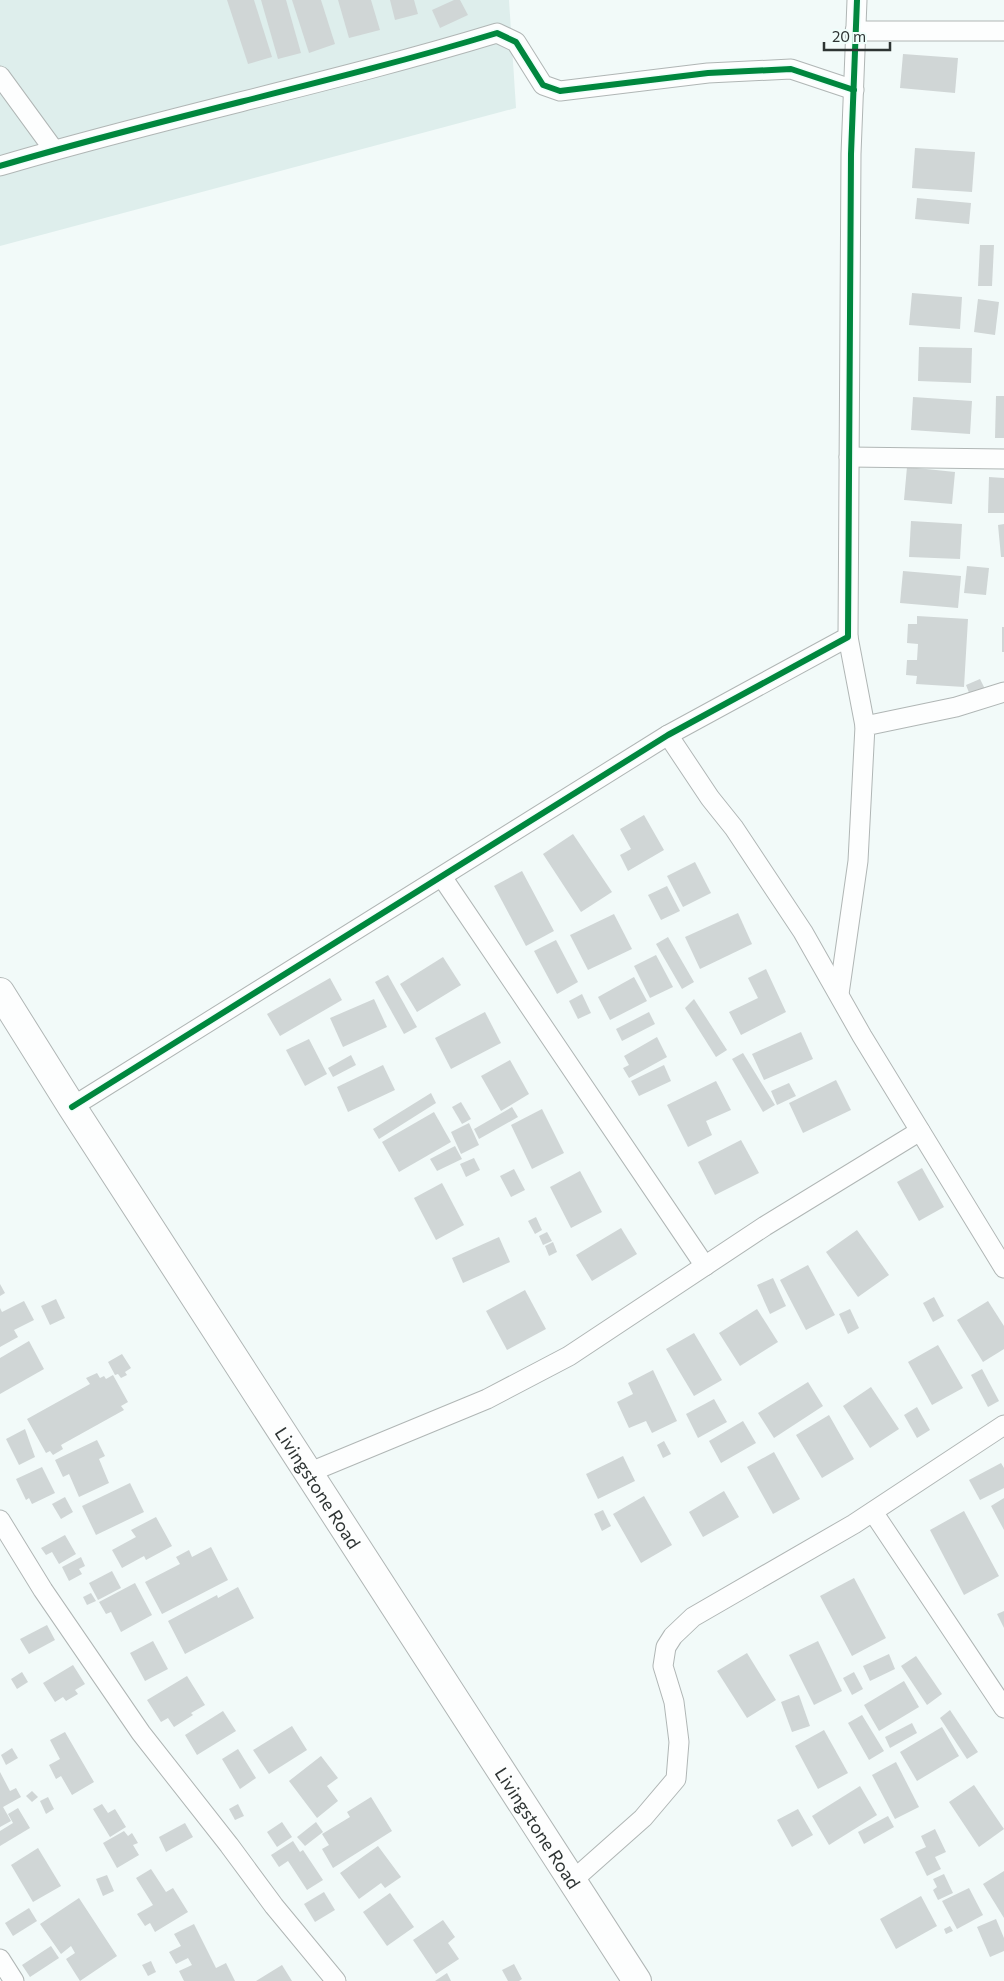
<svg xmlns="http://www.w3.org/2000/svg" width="1004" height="1981" font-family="Commissioner,sans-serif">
<rect width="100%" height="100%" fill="#f2faf9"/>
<polygon fill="#deeeec" points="0,0 509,0 516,108 0,246"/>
<g fill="#d0d6d6">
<polygon points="227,0 254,0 272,57 248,64"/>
<polygon points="261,0 286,0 301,53 278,59"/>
<polygon points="292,0 321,0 335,44 309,53"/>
<polygon points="338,0 371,0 380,30 349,38"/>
<polygon points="390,0 414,0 418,14 395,20"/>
<polygon points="454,0 460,0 468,15 440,28 432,10"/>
<polygon points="903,54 958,58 955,93 900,88"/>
<polygon points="915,148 975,152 972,192 912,188"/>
<polygon points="917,198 971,203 969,224 915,219"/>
<polygon points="980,245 994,245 992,286 978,286"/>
<polygon points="912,293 962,297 960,329 909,325"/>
<polygon points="978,299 999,302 995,335 974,332"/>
<polygon points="919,347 972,348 971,383 918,381"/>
<polygon points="996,396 1004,396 1004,438 995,438"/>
<polygon points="913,397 972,401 970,434 911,430"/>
<polygon points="907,467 955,472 952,504 904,500"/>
<polygon points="989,477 1004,478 1004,513 988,513"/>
<polygon points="911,521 962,524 960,559 909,557"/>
<polygon points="1004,524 1004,557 1001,557 998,525"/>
<polygon points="967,566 989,568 986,595 964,593"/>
<polygon points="903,571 961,576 958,608 900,603"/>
<polygon points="917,616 968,619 964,687 916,684 917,676 906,675 907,660 917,660 918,644 907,643 908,624 917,624"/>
<rect x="1002" y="627" width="2" height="25"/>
<polygon points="980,679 986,691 971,698 966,685"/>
<polygon points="644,815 664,850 628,871 620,855 631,849 620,829"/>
<polygon points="573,834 612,892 581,912 543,854"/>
<polygon points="695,862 711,893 683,907 667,876"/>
<polygon points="522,871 554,931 526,946 494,886"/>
<polygon points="667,886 680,911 661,920 648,895"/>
<polygon points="738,913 752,944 700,969 685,937"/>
<polygon points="614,914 632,949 588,970 570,935"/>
<polygon points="668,937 694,982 682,989 656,944"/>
<polygon points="556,940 578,982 557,994 534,951"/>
<polygon points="656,955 673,987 650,998 634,966"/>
<polygon points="443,957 461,985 417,1012 400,984"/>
<polygon points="766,969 786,1012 741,1035 729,1012 758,998 748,978"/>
<polygon points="388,975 417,1027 404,1034 375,982"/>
<polygon points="634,977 647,1001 610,1020 598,997"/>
<polygon points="330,978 342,1000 280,1036 267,1014"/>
<polygon points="582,994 591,1013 578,1019 569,1001"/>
<polygon points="374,999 387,1027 343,1047 330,1018"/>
<polygon points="694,999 727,1050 716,1057 685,1008"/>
<polygon points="485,1012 501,1043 451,1069 435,1038"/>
<polygon points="649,1012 655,1024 622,1041 616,1029"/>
<polygon points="801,1032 813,1059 764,1080 752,1054"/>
<polygon points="657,1037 667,1057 629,1078 623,1068 629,1065 624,1056"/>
<polygon points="309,1039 327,1074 305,1086 286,1050"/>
<polygon points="743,1053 775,1105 763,1112 732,1059"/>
<polygon points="351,1055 356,1065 333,1077 328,1068"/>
<polygon points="510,1060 529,1094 501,1111 481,1076"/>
<polygon points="383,1065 395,1090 348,1112 337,1087"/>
<polygon points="664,1065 671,1081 639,1096 631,1081"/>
<polygon points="836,1080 851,1110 803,1133 789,1103"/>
<polygon points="716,1081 731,1110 706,1121 712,1135 688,1147 667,1105"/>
<polygon points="789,1083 796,1096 777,1105 771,1091"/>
<polygon points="431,1093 436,1103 379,1139 373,1129"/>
<polygon points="461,1102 471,1119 462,1124 452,1107"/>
<polygon points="512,1107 518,1117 479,1139 474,1129"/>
<polygon points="542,1109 564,1153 532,1169 511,1125"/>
<polygon points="434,1112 451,1142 399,1172 382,1142"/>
<polygon points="469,1123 479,1145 461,1154 451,1132"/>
<polygon points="741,1140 759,1173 715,1195 698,1162"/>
<polygon points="455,1146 462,1159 437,1171 430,1159"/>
<polygon points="474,1158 480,1170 466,1177 460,1164"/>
<polygon points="922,1168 944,1207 919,1221 897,1182"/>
<polygon points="514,1169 525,1190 511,1197 500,1176"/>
<polygon points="580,1171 602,1212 571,1228 550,1187"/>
<polygon points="442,1183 464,1225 436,1240 414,1198"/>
<polygon points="536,1217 542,1230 535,1234 528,1221"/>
<polygon points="621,1228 637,1254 592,1281 576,1255"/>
<polygon points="857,1230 889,1275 858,1297 826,1252"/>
<polygon points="547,1232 552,1241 543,1245 539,1236"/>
<polygon points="499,1237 510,1262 463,1283 452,1258"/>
<polygon points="553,1242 557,1252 549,1256 545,1246"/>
<polygon points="808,1265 835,1315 806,1330 780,1280"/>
<polygon points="773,1278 786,1306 770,1314 757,1285"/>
<polygon points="0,1284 5,1293 0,1296"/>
<polygon points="525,1290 546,1329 507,1350 486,1311"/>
<polygon points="934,1297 944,1316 933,1322 923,1303"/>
<polygon points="56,1299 65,1318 50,1325 41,1306"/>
<polygon points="24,1301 34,1320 14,1330 18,1337 0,1347 0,1308 2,1312"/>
<polygon points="988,1301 1004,1326 1004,1349 983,1362 957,1320"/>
<polygon points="757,1309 778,1342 740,1366 719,1333"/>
<polygon points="850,1309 859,1328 848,1334 839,1314"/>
<polygon points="694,1333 722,1380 694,1396 666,1349"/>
<polygon points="29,1341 44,1369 0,1394 0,1358"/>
<polygon points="938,1345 963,1388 932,1405 908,1362"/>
<polygon points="122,1354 131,1368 125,1372 127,1375 121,1378 118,1374 115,1375 108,1362"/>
<polygon points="982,1369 999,1401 988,1407 971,1375"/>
<polygon points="653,1370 677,1421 652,1433 646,1421 629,1428 617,1402 633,1394 628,1383"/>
<polygon points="97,1373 100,1378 104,1376 106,1379 113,1375 128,1402 121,1406 124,1410 61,1445 63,1449 53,1455 50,1451 46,1453 27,1419 90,1384 86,1378"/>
<polygon points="808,1382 823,1406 774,1438 758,1413"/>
<polygon points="871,1387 899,1429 870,1448 843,1406"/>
<polygon points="714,1399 727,1422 698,1438 686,1414"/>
<polygon points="917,1407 930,1430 917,1438 904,1415"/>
<polygon points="829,1415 854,1459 822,1478 796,1435"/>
<polygon points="743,1421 756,1443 721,1463 709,1441"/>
<polygon points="25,1429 35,1457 19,1465 6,1439"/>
<polygon points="97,1440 105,1456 99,1459 109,1483 79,1497 69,1474 63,1477 55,1460"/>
<polygon points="664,1441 671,1454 663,1458 657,1445"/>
<polygon points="774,1452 800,1499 773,1514 747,1467"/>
<polygon points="623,1456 635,1481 598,1499 586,1474"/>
<polygon points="1001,1463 1004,1468 1004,1488 980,1500 969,1480"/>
<polygon points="42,1467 55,1493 32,1504 29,1498 26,1500 16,1479"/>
<polygon points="130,1483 144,1512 96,1535 82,1506"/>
<polygon points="724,1491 739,1517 703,1537 689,1512"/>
<polygon points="644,1496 672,1545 641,1563 613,1514"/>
<polygon points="65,1497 73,1512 61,1519 52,1504"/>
<polygon points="1004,1498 1004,1530 991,1506"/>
<polygon points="603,1510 611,1526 602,1531 594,1514"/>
<polygon points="964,1511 999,1576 964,1595 930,1530"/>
<polygon points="156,1517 172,1546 146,1560 144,1556 122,1568 112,1550 136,1537 131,1530"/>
<polygon points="65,1535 76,1554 59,1564 52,1552 46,1555 41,1548"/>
<polygon points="211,1547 228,1580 162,1614 145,1582 180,1564 176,1557 189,1550 192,1557"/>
<polygon points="81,1557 85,1566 79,1569 82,1574 69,1581 62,1567"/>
<polygon points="112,1571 121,1588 98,1600 89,1583"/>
<polygon points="854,1578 886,1638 852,1656 820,1596"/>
<polygon points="135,1583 152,1615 121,1632 111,1612 106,1614 99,1602"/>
<polygon points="238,1587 254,1618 185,1654 168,1621 217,1595 218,1598"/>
<polygon points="91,1593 96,1601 87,1605 83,1597"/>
<polygon points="1004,1611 1004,1628 997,1614"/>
<polygon points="47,1625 55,1640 29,1654 20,1639"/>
<polygon points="153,1641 168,1669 145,1681 130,1653"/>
<polygon points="818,1641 842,1691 814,1705 789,1655"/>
<polygon points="747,1653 776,1700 747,1718 717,1671"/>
<polygon points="889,1654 895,1669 870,1681 863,1666"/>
<polygon points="916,1656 942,1694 927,1705 901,1666"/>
<polygon points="73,1665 85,1684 75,1690 78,1694 66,1701 63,1697 55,1702 43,1683"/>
<polygon points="22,1672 28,1682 17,1689 11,1679"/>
<polygon points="854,1672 863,1689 852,1695 843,1678"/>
<polygon points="187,1676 205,1705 191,1713 193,1715 174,1727 168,1718 161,1722 147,1700"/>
<polygon points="904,1681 919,1707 879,1731 864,1705"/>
<polygon points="799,1695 810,1726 792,1732 781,1702"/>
<polygon points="950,1710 978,1752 967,1759 940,1718"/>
<polygon points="223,1711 236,1731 197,1755 185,1735"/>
<polygon points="862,1715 884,1751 869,1760 848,1723"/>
<polygon points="912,1723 917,1733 890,1748 885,1737"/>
<polygon points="292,1726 307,1750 269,1774 253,1750"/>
<polygon points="942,1727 959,1756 917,1781 900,1752"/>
<polygon points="824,1730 848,1773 818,1789 795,1746"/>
<polygon points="65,1732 94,1782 72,1795 61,1776 56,1779 49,1765 60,1759 50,1740"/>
<polygon points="12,1748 18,1758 6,1765 1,1755"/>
<polygon points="238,1749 256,1778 240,1789 222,1759"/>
<polygon points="321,1756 338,1778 327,1786 338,1801 317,1818 289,1781"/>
<polygon points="896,1762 919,1807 895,1819 872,1775"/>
<polygon points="0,1772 10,1791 16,1788 21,1797 3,1807 11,1821 0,1827"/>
<polygon points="974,1785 1004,1829 979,1847 949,1802"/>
<polygon points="860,1786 877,1815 829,1845 812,1816"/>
<polygon points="32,1791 38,1797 32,1802 26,1796"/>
<polygon points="48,1797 54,1809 46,1814 40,1801"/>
<polygon points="371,1797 392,1831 333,1868 322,1849 329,1845 322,1834 350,1817 347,1812"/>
<polygon points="102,1804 108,1813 115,1809 126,1827 110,1837 93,1809"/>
<polygon points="238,1804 244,1816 235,1820 229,1809"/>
<polygon points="18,1808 30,1828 0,1846 0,1831 13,1823 8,1814"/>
<polygon points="798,1809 813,1835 792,1847 777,1820"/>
<polygon points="888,1816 894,1827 864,1844 858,1832"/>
<polygon points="282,1822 292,1837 277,1847 267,1832"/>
<polygon points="316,1822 323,1832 305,1846 297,1837"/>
<polygon points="185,1823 193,1837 166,1852 159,1837"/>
<polygon points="935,1829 946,1852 935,1857 941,1869 927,1876 915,1852 926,1847 921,1836"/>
<polygon points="124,1831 128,1836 132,1833 138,1843 133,1845 139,1855 117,1868 103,1843"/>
<polygon points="293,1841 300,1852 303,1850 323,1880 307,1890 288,1861 279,1867 271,1855"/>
<polygon points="378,1846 401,1877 385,1888 381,1883 359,1899 340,1873"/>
<polygon points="38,1848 61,1886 33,1902 11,1865"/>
<polygon points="151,1869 166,1892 173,1888 188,1912 155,1932 150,1923 145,1926 137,1914 153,1905 136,1878"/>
<polygon points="1004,1871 1004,1918 983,1884"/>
<polygon points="944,1874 953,1893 938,1900 933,1890 937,1887 933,1879"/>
<polygon points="107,1875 114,1891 103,1896 96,1879"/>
<polygon points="969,1888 983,1915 957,1929 942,1901"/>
<polygon points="324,1892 335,1910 315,1922 304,1904"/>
<polygon points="390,1893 414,1927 387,1946 363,1912"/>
<polygon points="921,1896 937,1926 896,1949 880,1919"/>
<polygon points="79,1898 117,1956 80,1981 66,1959 75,1953 71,1946 61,1954 40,1924"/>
<polygon points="29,1908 37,1921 13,1936 5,1923"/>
<polygon points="996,1919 1004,1938 1004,1951 990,1957 977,1927"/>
<polygon points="443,1920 455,1937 448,1943 459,1959 436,1974 413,1940"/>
<polygon points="194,1924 216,1968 226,1963 235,1981 184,1981 179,1971 192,1965 188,1958 176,1964 169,1952 181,1946 174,1934"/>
<polygon points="950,1926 953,1931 946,1934 944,1929"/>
<polygon points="51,1946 59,1958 30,1977 22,1965"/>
<polygon points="151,1961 156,1972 148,1976 142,1965"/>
<polygon points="514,1964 522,1979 519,1981 508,1981 502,1970"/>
<polygon points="282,1965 292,1981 256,1981"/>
<polygon points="447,1973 451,1981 435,1981"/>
</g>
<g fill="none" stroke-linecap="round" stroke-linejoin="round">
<defs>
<g id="street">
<polyline points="855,31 1004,31"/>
<polyline points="0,76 54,150"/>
<path d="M0,166C164,117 333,83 497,33L516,42L543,85L560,91L708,73L791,69L854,90"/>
<polyline points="849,457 1004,459"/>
<polyline points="848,637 865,726"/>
<polyline points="668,735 710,798 734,828 803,932 862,1036 1004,1268"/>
<polyline points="442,877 705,1266"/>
<polyline points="839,994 858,861 865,726 956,707 1004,692"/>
<polyline points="72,1107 668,735 848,637 851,154 857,0"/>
<polyline points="308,1473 487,1399 569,1356 765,1226 920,1131"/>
<polyline points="873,1512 1004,1708"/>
<polyline points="0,1520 43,1590 141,1733 229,1845 274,1906 336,1981"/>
<polyline points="572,1881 643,1818 676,1779 679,1742 674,1702 663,1666 666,1647 673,1636 693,1617 854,1524 1004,1425"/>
<polyline points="0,1959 14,1981"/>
</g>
<g id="highway">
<path id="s1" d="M0,992L72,1107L637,1981"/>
</g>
</defs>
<use href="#street" stroke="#b0b6b5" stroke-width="21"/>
<use href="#highway" stroke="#b0b6b5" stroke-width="30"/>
<use href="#street" stroke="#fdfefe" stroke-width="19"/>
<use href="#highway" stroke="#fdfefe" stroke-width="28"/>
<defs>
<g id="cycleway">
<path d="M0,166C164,117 333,83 497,33L516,42L543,85L560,91L708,73L791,69L854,90"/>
<polyline points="72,1107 668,735 848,637 851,154 857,0"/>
</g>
</defs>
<use href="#cycleway" stroke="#effefb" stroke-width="9"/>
<use href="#cycleway" stroke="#00873e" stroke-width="6"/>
</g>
<g text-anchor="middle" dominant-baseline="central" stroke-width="4" stroke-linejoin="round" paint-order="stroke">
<g font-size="18" fill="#2e3433" stroke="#effefb">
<text stroke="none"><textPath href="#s1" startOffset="589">Livingstone Road</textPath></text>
<text stroke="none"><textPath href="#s1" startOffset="994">Livingstone Road</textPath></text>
</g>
</g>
<path d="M824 42v8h66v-8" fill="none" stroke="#2e3433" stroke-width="2.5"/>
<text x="832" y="42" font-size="15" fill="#2e3433" stroke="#effefb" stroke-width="4" paint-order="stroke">20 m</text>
</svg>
